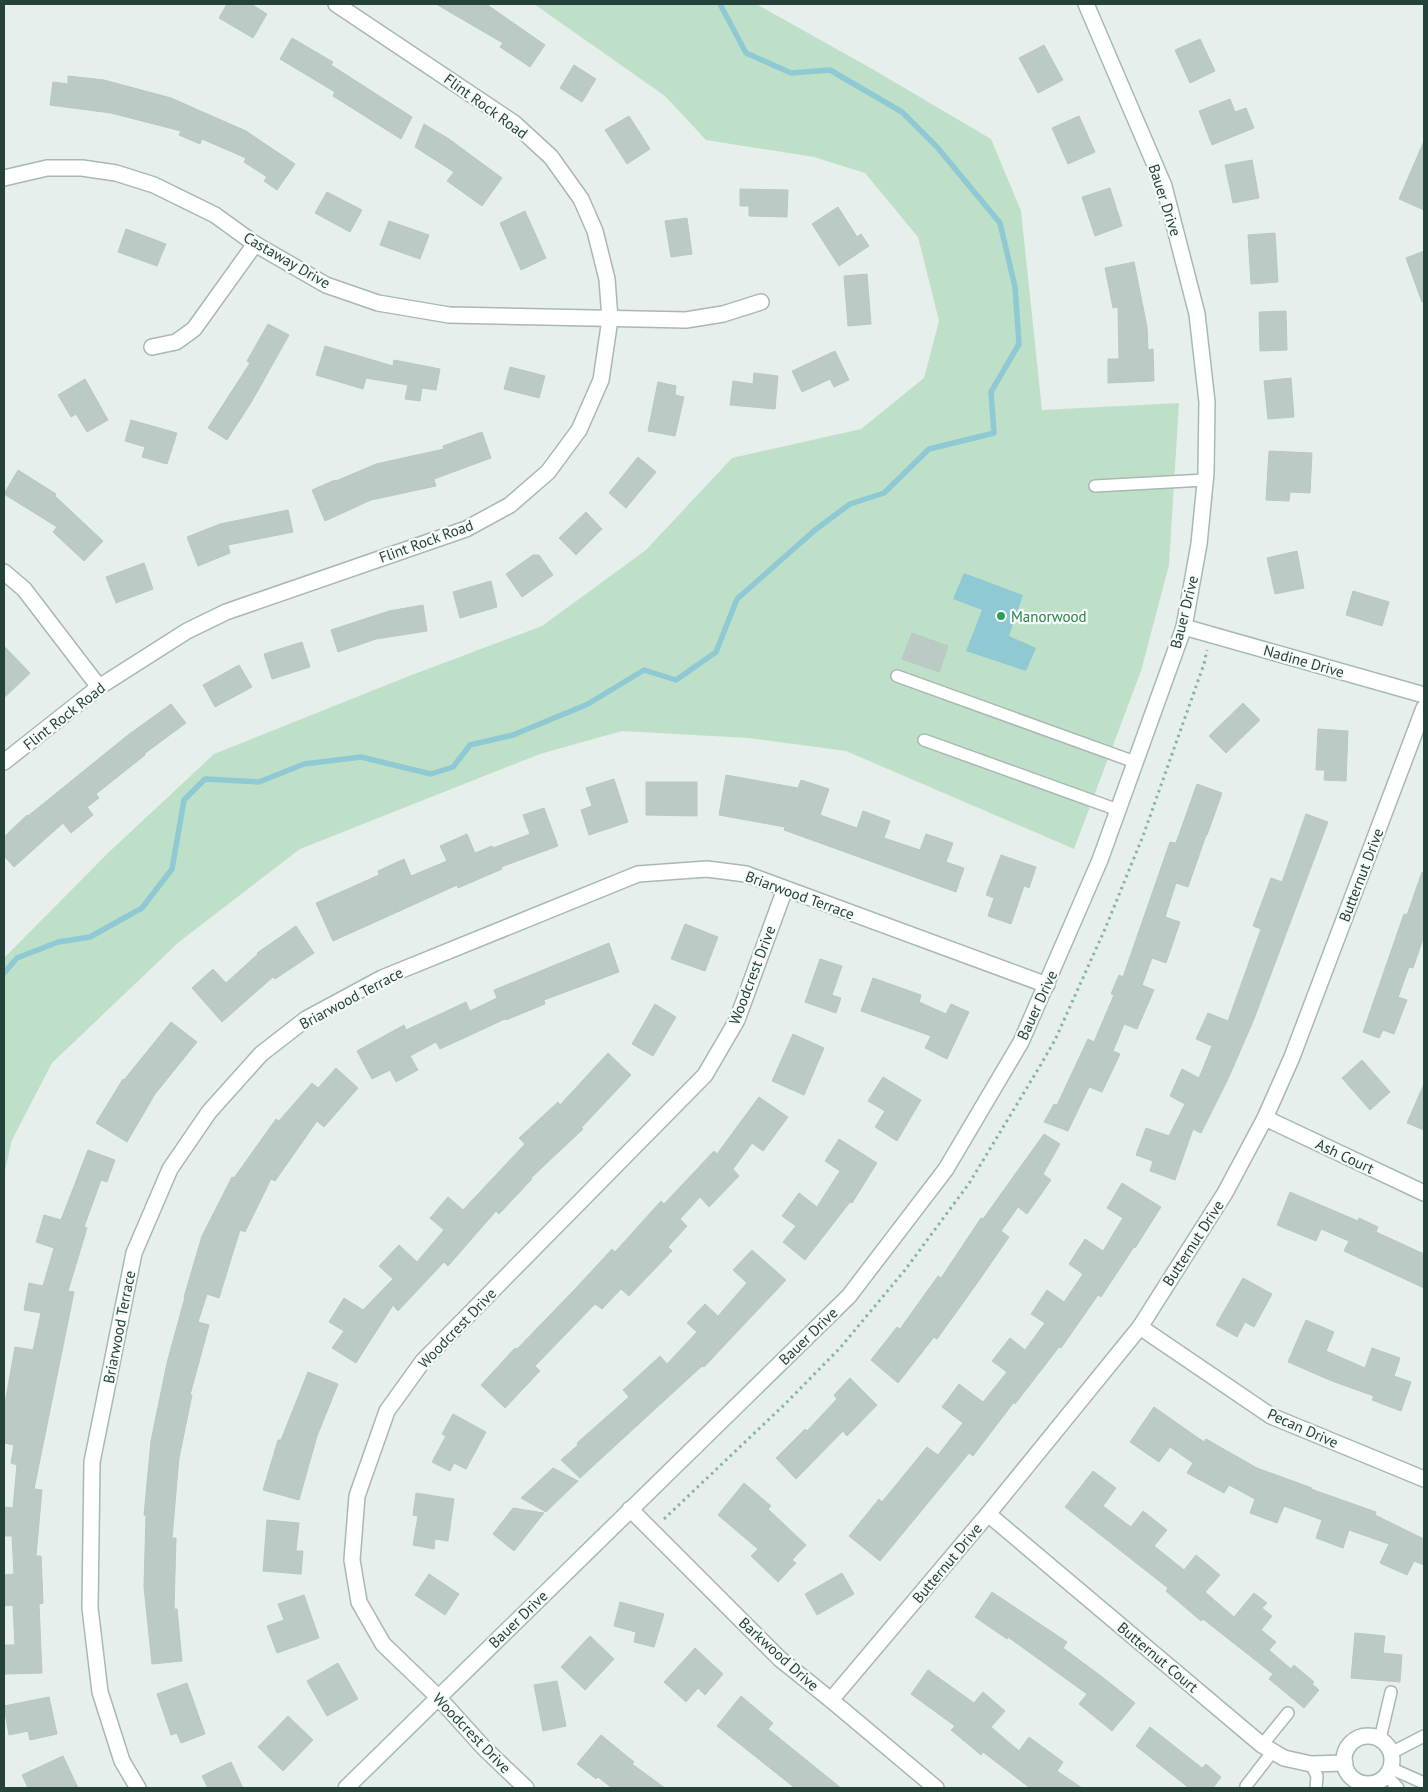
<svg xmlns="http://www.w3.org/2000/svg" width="1428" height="1792" font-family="'PT Sans',sans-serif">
<rect width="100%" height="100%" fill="#e6efeb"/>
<polygon fill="#bfe0c8" points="534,4 756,4 874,70 991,139 1021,211 1042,410 1179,403 1169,565 1141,671 1074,849 846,751 748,738 622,731 540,754 300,849 179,942 52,1063 12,1140 4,1175 4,958 108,853 214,754 409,676 542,626 646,550 732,458 861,429 924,378 939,321 918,237 865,173 814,157 706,140 665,96"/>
<polygon fill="#8ec9d4" points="964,573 1023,595 1009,636 1036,648 1026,671 966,651 982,610 953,599"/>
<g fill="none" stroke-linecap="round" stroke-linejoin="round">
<polyline stroke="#8ec9d4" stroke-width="5.5" points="4,973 17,958 58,942 90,937 142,908 172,869 184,800 205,779 259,782 304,764 361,757 431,774 453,767 470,745 513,735 588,704 644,670 676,680 716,652 737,599 815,530 850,504 884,493 929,449 994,433 991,392 1019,344 1015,287 1000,223 937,147 902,112 830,70 791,73 746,53 720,4"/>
</g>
<g fill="#bbcac4" stroke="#b8c9c2">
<polygon points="227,4 251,4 267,14 253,38 219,18"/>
<polygon points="436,4 486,4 545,45 530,67 500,47 503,43"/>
<polygon points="292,38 333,62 331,65 412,117 401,139 333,96 335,92 280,59"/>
<polygon points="1200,39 1215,71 1190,83 1175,50"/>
<polygon points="1044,45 1063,80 1038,93 1019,58"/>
<polygon points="574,65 596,79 582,102 560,88"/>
<polygon points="68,76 104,80 171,98 246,131 295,164 277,190 264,181 267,177 244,162 246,158 202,139 200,144 179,135 181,131 111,113 50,105 53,82 68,84"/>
<polygon points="1230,99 1235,112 1246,108 1254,128 1212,145 1199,111"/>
<polygon points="629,116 650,149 627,164 605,130"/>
<polygon points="1079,116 1095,152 1068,164 1052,128"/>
<polygon points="424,124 449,139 502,178 482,206 447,181 454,172 415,147"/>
<polygon points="1424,141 1424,210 1399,199"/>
<polygon points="1252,160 1259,198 1233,203 1225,165"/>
<polygon points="1110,188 1122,226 1095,236 1082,197"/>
<polygon points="740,189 788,190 787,217 749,216 749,206 740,206"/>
<polygon points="327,192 362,210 350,232 315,213"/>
<polygon points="838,207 857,237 861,234 869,246 839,266 812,224"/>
<polygon points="525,211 546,258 521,270 500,223"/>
<polygon points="687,218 692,254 671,257 665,221"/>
<polygon points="389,221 429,235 420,259 380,245"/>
<polygon points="126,229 166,244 157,266 118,252"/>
<polygon points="1275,233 1278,282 1251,284 1248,235"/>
<polygon points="1424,251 1424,301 1422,302 1406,258"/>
<polygon points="1134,262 1147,327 1148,350 1153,349 1154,381 1108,383 1108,359 1119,359 1118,307 1113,308 1105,268"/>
<polygon points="867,274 871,324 848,326 844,276"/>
<polygon points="1286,311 1287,350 1260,351 1259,312"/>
<polygon points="268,324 289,335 252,401 227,440 208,428 250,363 247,361"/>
<polygon points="325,346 393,366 394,360 440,369 436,390 422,388 420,401 405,399 408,385 366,378 363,389 316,375"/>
<polygon points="835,351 849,380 834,387 830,379 802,392 792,371"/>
<polygon points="510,367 545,376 539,398 504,389"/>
<polygon points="754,373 778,376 775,409 730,405 733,381 753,384"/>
<polygon points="1291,378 1294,417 1268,419 1264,381"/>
<polygon points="85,379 108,420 87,432 76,414 71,417 58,395"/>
<polygon points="658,382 676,386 675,395 684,397 675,436 648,431"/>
<polygon points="131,420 177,433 167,464 142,457 145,447 125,441"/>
<polygon points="482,432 491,458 434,479 436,486 371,500 325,521 312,490 335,480 336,481 376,464 444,449 443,446"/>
<polygon points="1269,451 1312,453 1310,493 1290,492 1289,501 1266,500"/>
<polygon points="638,457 656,472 626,508 609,493"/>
<polygon points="18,470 56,494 55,496 103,541 84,561 53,532 57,527 4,494"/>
<polygon points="288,510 293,532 228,545 230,553 198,566 187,537 220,524"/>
<polygon points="586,512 602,529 576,555 559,538"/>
<polygon points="1297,551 1304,588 1275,594 1267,558"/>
<polygon points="533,555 539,555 553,575 522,597 506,574"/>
<polygon points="144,563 153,589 116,603 106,577"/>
<polygon points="491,581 497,607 460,618 453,592"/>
<polygon points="1353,591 1389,602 1382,626 1346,615"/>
<polygon points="423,605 427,631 376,639 338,652 331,630 389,611"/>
<polygon points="912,633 948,646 939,672 902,659"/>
<polygon points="302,642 310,667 272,679 264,654"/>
<polygon points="4,646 30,673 4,698"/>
<polygon points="239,665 252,687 215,707 203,685"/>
<polygon points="1243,703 1260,720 1226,753 1209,736"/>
<polygon points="171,704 186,723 144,754 145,755 96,794 99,798 87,807 93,815 71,833 63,823 14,867 4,856 4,837 27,815 28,816 128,735"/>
<polygon points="1318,729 1348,731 1346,781 1324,780 1325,770 1316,770"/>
<polygon points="726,775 798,788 801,780 829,789 820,815 857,828 863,811 890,821 884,838 920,850 926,834 953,843 946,862 964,868 956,892 784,830 785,827 719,815"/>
<polygon points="614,779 628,822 589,835 581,810 592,806 586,788"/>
<polygon points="646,782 697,782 697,816 646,815"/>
<polygon points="1197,784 1222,793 1207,835 1206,835 1188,887 1176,883 1165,917 1180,922 1166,963 1152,958 1142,985 1154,990 1137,1029 1124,1024 1113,1051 1120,1054 1102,1092 1089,1087 1068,1131 1044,1122 1054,1104 1057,1105 1088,1039 1094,1042 1114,995 1111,994 1119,975 1123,977 1170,842 1176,843"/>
<polygon points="544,808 558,846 501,867 502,869 458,888 457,885 333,941 316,903 379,875 378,871 404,859 411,876 447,861 440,846 467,834 475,853 492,846 493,848 530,834 523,815"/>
<polygon points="1306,814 1328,822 1254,1019 1228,1079 1201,1133 1193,1129 1175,1180 1150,1171 1153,1161 1136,1155 1146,1128 1169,1136 1185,1104 1170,1096 1182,1069 1199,1078 1212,1046 1196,1039 1208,1013 1228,1021 1261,929 1253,926 1271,878 1282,882"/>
<polygon points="1001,855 1036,867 1029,888 1024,886 1011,924 988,916 994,898 986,895"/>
<polygon points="1422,872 1424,873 1424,936 1413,968 1409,967 1398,997 1407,1000 1394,1034 1383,1030 1379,1038 1363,1032 1404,914 1407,915"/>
<polygon points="685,924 718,937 705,971 671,959"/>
<polygon points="296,926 314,953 275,979 273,977 222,1022 192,988 213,969 226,983 258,954 257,953"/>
<polygon points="609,943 619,972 544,1000 545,1004 506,1020 505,1019 440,1049 436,1042 410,1056 418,1070 396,1082 390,1070 372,1079 357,1051 404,1025 406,1030 466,1002 470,1011 497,998 494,990"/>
<polygon points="820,959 842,966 832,995 841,998 836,1013 805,1002"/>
<polygon points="873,978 921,995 919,1002 946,1014 951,1004 969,1012 947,1059 925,1048 931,1036 861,1011"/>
<polygon points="655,1004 676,1017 653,1056 632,1044"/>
<polygon points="171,1022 197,1042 155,1094 127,1142 96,1123 123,1079 124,1080"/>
<polygon points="793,1034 824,1048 804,1095 772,1081"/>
<polygon points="608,1053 631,1075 581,1128 583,1129 531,1178 532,1179 499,1214 496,1211 448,1266 444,1262 398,1311 393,1305 356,1363 332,1348 344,1331 329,1322 344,1298 363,1310 393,1279 379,1266 399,1245 417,1262 444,1230 430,1218 448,1197 463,1210 525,1144 519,1138 558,1102 560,1105"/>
<polygon points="1362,1060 1390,1092 1370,1110 1342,1078"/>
<polygon points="336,1068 358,1088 324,1127 317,1121 275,1181 271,1179 245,1232 240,1230 219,1298 207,1294 198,1322 209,1325 190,1395 192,1395 179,1458 172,1538 176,1538 174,1609 177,1609 182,1661 152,1664 144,1587 146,1515 144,1515 151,1441 167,1363 185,1297 184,1297 202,1236 232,1177 234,1178 276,1119 279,1121 312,1083 318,1088"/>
<polygon points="883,1077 921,1100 897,1141 875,1127 885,1111 868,1101"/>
<polygon points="1424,1084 1424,1130 1407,1123"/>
<polygon points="759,1097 788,1117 763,1151 752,1143 733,1169 739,1176 709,1207 700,1197 680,1219 687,1226 668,1247 672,1251 629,1296 621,1289 602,1309 595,1304 535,1366 540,1371 505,1408 481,1385 515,1348 517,1349 577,1287 612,1249 615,1252 661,1201 664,1204 714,1151 717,1154"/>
<polygon points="1044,1134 1060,1144 1043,1174 1051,1180 1027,1214 1018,1207 1001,1231 1009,1237 980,1279 937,1339 934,1337 898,1383 871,1360 897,1327 900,1329 938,1276 941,1278 981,1218 983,1219"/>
<polygon points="839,1139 877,1163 852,1203 850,1202 805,1260 783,1242 796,1226 782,1216 799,1193 817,1207 840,1171 825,1161"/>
<polygon points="88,1150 115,1160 107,1182 101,1180 84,1227 87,1228 68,1291 74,1292 34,1489 42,1490 36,1556 41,1556 43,1603 39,1604 42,1673 4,1674 4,1645 15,1645 13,1605 4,1606 4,1575 14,1574 12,1536 4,1536 4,1507 13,1508 17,1465 11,1463 14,1445 4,1443 4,1409 15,1347 33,1350 41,1313 24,1310 29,1283 43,1286 54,1248 36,1242 44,1215 61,1220"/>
<polygon points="1122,1183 1161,1207 1135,1248 1134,1247 1101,1297 1098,1295 1061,1348 1059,1347 1015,1404 1014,1402 973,1456 969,1453 880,1561 849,1536 879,1499 882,1502 927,1447 938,1455 963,1423 942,1407 959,1384 983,1402 1007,1372 992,1361 1010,1338 1025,1350 1045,1323 1031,1314 1047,1290 1064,1302 1083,1274 1069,1264 1085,1239 1103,1251 1123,1218 1107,1208"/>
<polygon points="1290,1192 1358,1221 1359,1218 1378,1227 1376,1232 1424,1254 1424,1288 1344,1251 1349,1241 1321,1229 1316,1241 1277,1225"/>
<polygon points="752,1250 786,1280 704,1367 702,1366 580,1478 561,1460 578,1445 577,1443 629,1397 623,1390 660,1356 667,1364 697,1332 687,1323 705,1304 718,1316 747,1283 733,1270"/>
<polygon points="1243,1278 1272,1294 1254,1327 1245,1322 1237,1337 1216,1325"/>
<polygon points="1306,1320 1334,1332 1326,1351 1365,1368 1372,1348 1400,1358 1394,1376 1411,1382 1401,1411 1372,1400 1374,1396 1332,1381 1288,1362"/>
<polygon points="308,1372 338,1384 317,1436 299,1500 263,1490 278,1440 281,1440"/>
<polygon points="850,1378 877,1405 847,1436 843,1431 796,1479 776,1458 805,1429 807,1431 837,1399 834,1395"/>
<polygon points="1154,1407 1204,1442 1206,1439 1257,1468 1312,1488 1311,1489 1376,1512 1375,1515 1424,1539 1424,1565 1414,1561 1407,1575 1380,1563 1389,1544 1349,1530 1343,1548 1316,1538 1322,1520 1284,1506 1277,1523 1250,1513 1255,1499 1229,1485 1224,1493 1187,1473 1193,1463 1170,1447 1159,1462 1130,1442"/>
<polygon points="453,1414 486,1432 466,1469 454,1463 450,1471 432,1462 446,1436 442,1434"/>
<polygon points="553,1468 578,1481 546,1512 521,1498"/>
<polygon points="1093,1471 1116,1488 1103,1506 1131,1527 1143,1511 1167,1530 1154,1546 1184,1570 1196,1555 1220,1575 1205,1592 1234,1617 1254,1593 1267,1603 1262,1608 1272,1616 1261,1630 1276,1642 1269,1650 1291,1669 1294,1665 1314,1682 1312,1684 1319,1690 1304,1708 1269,1679 1273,1674 1203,1619 1201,1621 1166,1591 1168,1588 1065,1507"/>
<polygon points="744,1483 771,1506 768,1509 806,1545 792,1560 796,1563 778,1582 751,1556 758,1549 718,1515"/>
<polygon points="416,1493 454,1499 448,1541 435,1539 434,1549 413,1545 418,1516 413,1515"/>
<polygon points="513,1508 544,1513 514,1551 493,1534"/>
<polygon points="267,1520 299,1523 296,1551 303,1551 301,1574 263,1571"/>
<polygon points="842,1573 854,1594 817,1615 805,1594"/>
<polygon points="429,1574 459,1594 445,1615 415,1595"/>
<polygon points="992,1592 1067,1642 1063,1648 1101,1676 1135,1703 1112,1731 1079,1704 1087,1694 1008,1637 1007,1639 975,1617"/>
<polygon points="304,1595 319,1638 277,1653 267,1626 284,1620 278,1604"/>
<polygon points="620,1602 664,1614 654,1647 634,1642 636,1632 614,1626"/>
<polygon points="1355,1633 1385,1636 1383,1653 1402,1655 1400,1682 1351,1678"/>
<polygon points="590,1636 614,1659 585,1690 561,1667"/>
<polygon points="695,1648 723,1674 705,1695 698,1688 686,1702 664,1682"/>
<polygon points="338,1663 358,1699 327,1716 307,1681"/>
<polygon points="928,1670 974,1703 983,1692 1005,1711 991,1727 1019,1751 1029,1737 1063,1762 1057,1771 1082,1788 1030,1788 983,1752 981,1755 951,1730 955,1726 911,1694"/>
<polygon points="557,1681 566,1726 543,1731 534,1685"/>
<polygon points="187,1683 205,1734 181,1743 177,1733 171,1735 157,1694"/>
<polygon points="741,1696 773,1723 768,1729 841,1788 795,1788 717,1726"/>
<polygon points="49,1697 57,1734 30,1740 28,1731 9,1735 4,1706"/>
<polygon points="288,1716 313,1740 283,1771 258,1747"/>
<polygon points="1150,1727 1202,1768 1206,1764 1221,1777 1213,1788 1189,1788 1136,1746"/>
<polygon points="601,1735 634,1762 632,1764 665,1788 612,1788 598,1777 596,1779 577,1764"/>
<polygon points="63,1756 78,1788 28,1788 22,1775"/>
<polygon points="231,1762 243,1788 208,1788 202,1776"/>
</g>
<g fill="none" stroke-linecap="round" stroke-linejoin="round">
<defs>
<g id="lane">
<polyline points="1095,486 1205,480"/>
<polyline points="897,676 1135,762"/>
<polyline points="924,740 1118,810"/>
<polyline points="1380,1739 1391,1692"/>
<polyline points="1262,1745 1288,1713"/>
<polyline points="1391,1753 1424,1736"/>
<polyline points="1311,1764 1317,1776 1316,1788"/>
<polyline points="1390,1768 1424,1783"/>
<polyline points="1386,1775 1398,1788"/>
<polyline points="1246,1786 1273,1751"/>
<polyline points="1371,1788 1372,1783"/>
</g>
<g id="street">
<polyline points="4,178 47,168 82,168 116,173 154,185 215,215 255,244 326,285 378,303 449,315 686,320 723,314 761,302"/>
<polyline points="152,347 176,342 194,329 255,244"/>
<polyline points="4,572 24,589 99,687"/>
<polyline points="4,762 99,687 187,631 226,612 466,529 510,505 548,472 579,430 601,380 610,319 607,279 595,231 581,199 551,157 514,123 336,4"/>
<polyline points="1265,1118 1424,1193"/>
<polyline points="1140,1327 1271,1416 1424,1479"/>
<polyline points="630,1509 780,1659 831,1700 936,1788"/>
<polyline points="988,1514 1262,1745 1284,1758 1311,1764 1345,1763"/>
<polyline points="831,1700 988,1514 1140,1327 1225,1193 1265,1118 1292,1057 1424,708"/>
<circle cx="1368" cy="1760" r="24"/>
<polyline points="138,1788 122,1761 100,1692 90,1608 92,1462 134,1253 170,1169 209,1112 261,1054 306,1019 382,978 638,874 707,869 746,874 1047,985"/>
<polyline points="526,1788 484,1748 438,1697 383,1644 359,1602 352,1560 357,1496 387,1411 423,1361 705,1075 737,1020 785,889"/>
</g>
<g id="secondary">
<polyline points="1184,627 1424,695"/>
<polyline points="346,1788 849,1296 946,1169 1021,1042 1100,860 1184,627 1199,544 1206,473 1207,402 1197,314 1164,186 1086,4"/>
</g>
</defs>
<use href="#lane" stroke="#a8b8b2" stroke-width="14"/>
<use href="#street" stroke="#a8b8b2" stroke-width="18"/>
<use href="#secondary" stroke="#a4bbb3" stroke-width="18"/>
<polyline stroke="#86b3a5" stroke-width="3" stroke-dasharray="2.5 4" stroke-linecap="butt" points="664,1519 785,1404 840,1348 905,1270 970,1182 1040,1066 1055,1040 1082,980 1105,929 1143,836 1204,664 1207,650"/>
<use href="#lane" stroke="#fff" stroke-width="11"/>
<use href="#street" stroke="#fff" stroke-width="15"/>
<use href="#secondary" stroke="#fff" stroke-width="15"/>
</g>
<circle fill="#2e9e5b" stroke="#f7fbf9" stroke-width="2" cx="1001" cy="616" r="5"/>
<g text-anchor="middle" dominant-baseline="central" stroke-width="4.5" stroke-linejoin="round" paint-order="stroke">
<g font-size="15" fill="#24423a" stroke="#f7fbf9">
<text transform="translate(486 106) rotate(36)">Flint Rock Road</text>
<text transform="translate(1165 200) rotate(72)">Bauer Drive</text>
<text transform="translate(287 260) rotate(30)">Castaway Drive</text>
<text transform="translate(426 541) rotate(-20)">Flint Rock Road</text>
<text transform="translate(1184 612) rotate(-76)">Bauer Drive</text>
<text transform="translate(1304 661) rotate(16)">Nadine Drive</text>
<text transform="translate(64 716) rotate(-38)">Flint Rock Road</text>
<text transform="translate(1361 875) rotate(-69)">Butternut Drive</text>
<text transform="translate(800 895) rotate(20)">Briarwood Terrace</text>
<text transform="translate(752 975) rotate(-69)">Woodcrest Drive</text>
<text transform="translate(351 998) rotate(-28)">Briarwood Terrace</text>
<text transform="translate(1037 1005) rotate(-65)">Bauer Drive</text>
<text transform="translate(1345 1156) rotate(25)">Ash Court</text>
<text transform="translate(1193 1243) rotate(-57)">Butternut Drive</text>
<text transform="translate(119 1327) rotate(-79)">Briarwood Terrace</text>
<text transform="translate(457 1328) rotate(-46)">Woodcrest Drive</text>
<text transform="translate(808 1336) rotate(-44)">Bauer Drive</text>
<text transform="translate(1303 1428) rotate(24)">Pecan Drive</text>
<text transform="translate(947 1563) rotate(-50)">Butternut Drive</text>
<text transform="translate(518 1619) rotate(-44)">Bauer Drive</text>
<text transform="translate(779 1654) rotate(42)">Barkwood Drive</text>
<text transform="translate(1158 1657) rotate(40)">Butternut Court</text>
<text transform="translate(472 1733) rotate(46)">Woodcrest Drive</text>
</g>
<g font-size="15" fill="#27864d" stroke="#f7fbf9" text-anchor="start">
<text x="1011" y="616">Manorwood</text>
</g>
</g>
<rect width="1428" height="1792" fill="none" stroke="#24423a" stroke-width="10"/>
</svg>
